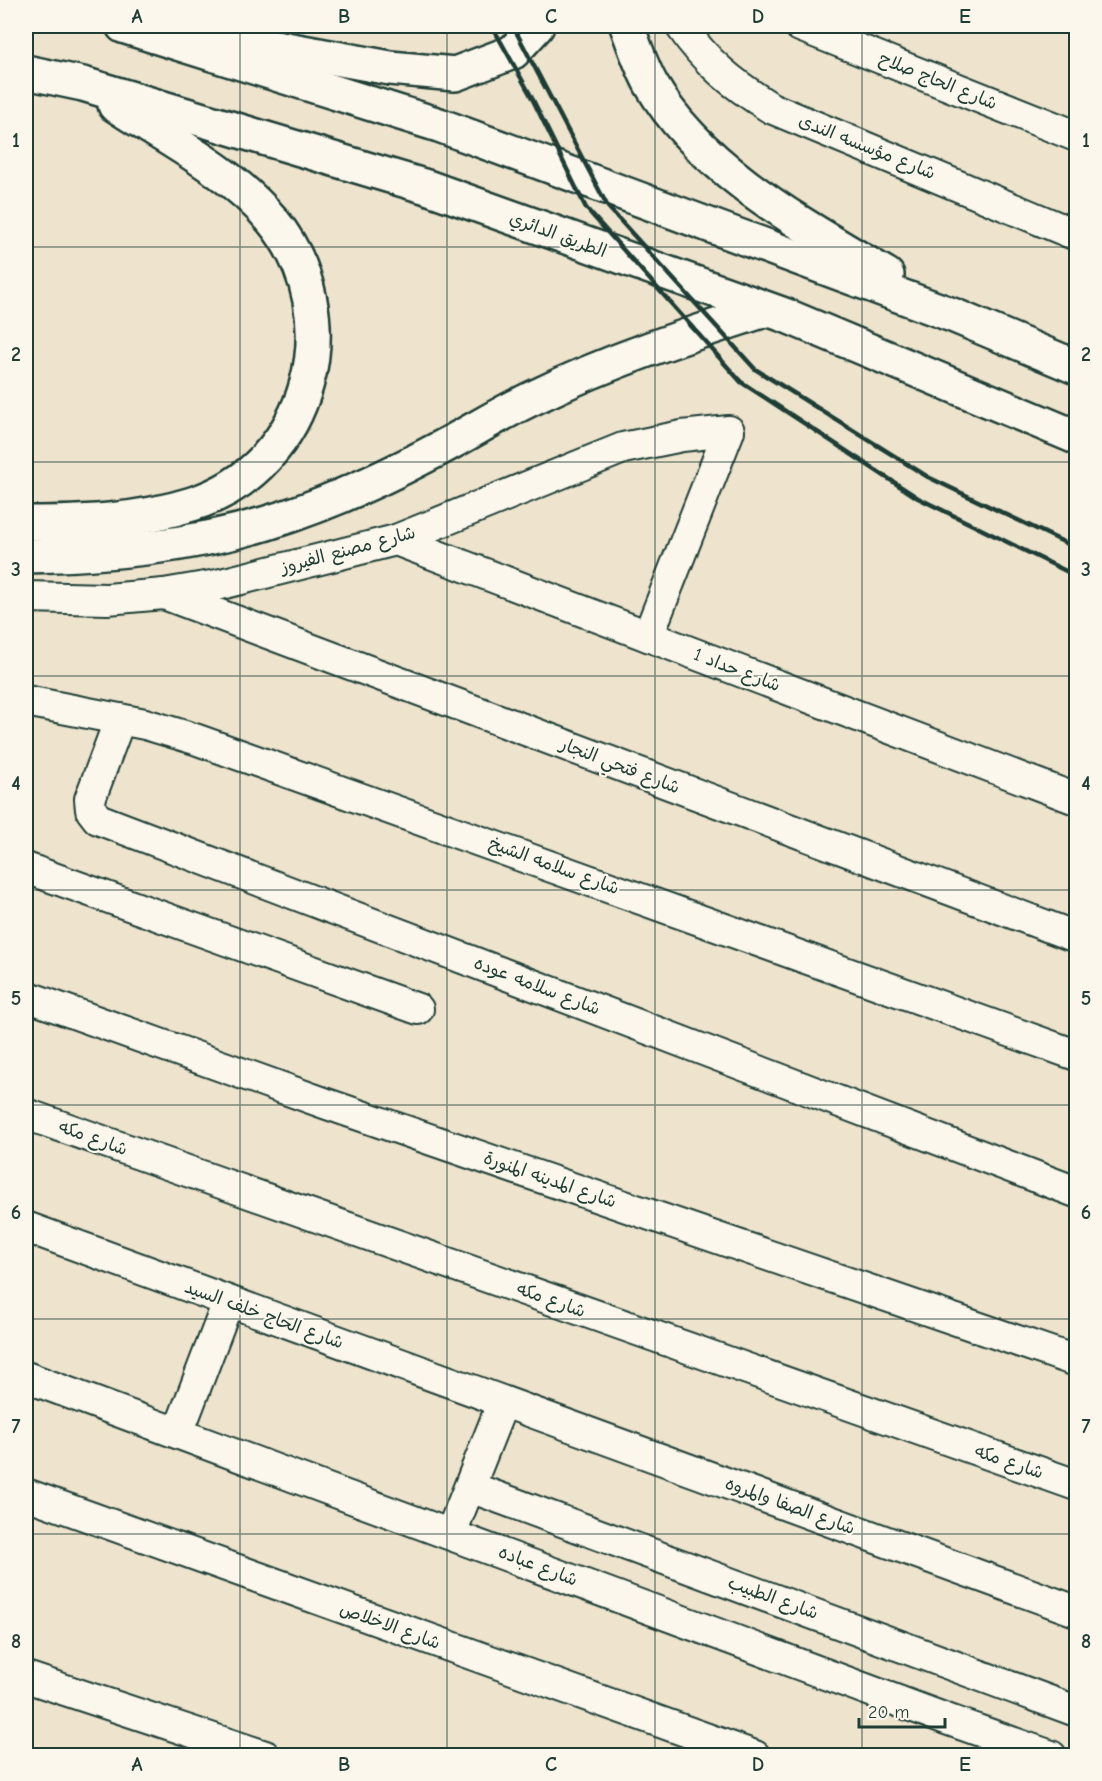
<svg xmlns="http://www.w3.org/2000/svg" width="1102" height="1781" font-family="'Comic Neue','Playpen Sans Arabic',sans-serif">
<rect width="100%" height="100%" fill="#eee4ce"/>
<filter id="ink" filterUnits="userSpaceOnUse"><feTurbulence type="fractalNoise" baseFrequency=".0167" numOctaves="2"/><feDisplacementMap in="SourceGraphic" scale="12" xChannelSelector="R" yChannelSelector="G"/><feConvolveMatrix kernelMatrix="1 2 1 2 8 2 1 2 1" color-interpolation-filters="sRGB"/></filter>
<g filter="url(#ink)">
<g fill="none" stroke-linecap="round" stroke-linejoin="round">
<defs>
<g id="minor">
<path d="M681,26C706,63 733,84 771,108L1076,235"/>
<polyline points="800,26 1076,136"/>
<polyline points="396,540 1076,799"/>
<polyline points="164,594 1076,937"/>
<polyline points="26,597 107,599 164,594 217,585 396,540 623,448 682,436 729,431 648,636"/>
<polyline points="26,701 145,724 195,739 1076,1055"/>
<polyline points="120,719 90,799 91,810 98,819 1076,1192"/>
<polyline points="26,868 418,1009"/>
<polyline points="26,996 327,1104 1076,1361"/>
<polyline points="26,1114 1076,1485"/>
<polyline points="26,1227 1076,1611"/>
<polyline points="26,1377 949,1720 1051,1756"/>
<polyline points="178,1433 228,1302"/>
<polyline points="470,1487 1076,1711"/>
<polyline points="26,1494 755,1756"/>
<polyline points="451,1533 503,1402"/>
<polyline points="26,1677 265,1756"/>
</g>
<g id="highway">
<polyline points="123,26 439,125 955,316 1076,367"/>
<path d="M627,26C634,45 641,66 651,84C700,170 805,226 887,275"/>
<polyline points="204,34 390,68 455,74 513,52 537,26"/>
<polyline points="26,72 83,84 427,187 787,316 1076,437"/>
<path d="M26,523C81,523 138,521 192,504C312,467 351,315 272,220C231,171 168,140 115,105"/>
<path d="M26,556C106,554 189,547 267,523C322,506 378,481 429,454C465,436 500,413 537,396C611,360 688,335 765,310"/>
</g>
</defs>
<use href="#minor" stroke="#1f3d34" stroke-width="34"/>
<use href="#highway" stroke="#1f3d34" stroke-width="38"/>
<use href="#minor" stroke="#fbf7ec" stroke-width="30"/>
<use href="#highway" stroke="#fbf7ec" stroke-width="33"/>
<g stroke="#1f3d34" stroke-width="4.5">
<polyline points="492,26 530,94 586,208 741,382 918,498 1076,576"/>
<polyline points="513,26 608,207 755,369 928,477 1076,548"/>
</g>
</g>
</g>
<path fill="none" stroke="#1f3d34" stroke-width="1.5" stroke-opacity="0.55" d="M240,26V1756M447,26V1756M655,26V1756M862,26V1756M26,247H1076M26,462H1076M26,676H1076M26,890H1076M26,1105H1076M26,1319H1076M26,1534H1076"/>
<g text-anchor="middle" dominant-baseline="central" stroke-width="4.5" stroke-linejoin="round" paint-order="stroke">
<g font-size="18" fill="#1f3d34" stroke="#fbf7ec">
<text transform="translate(938 81) rotate(22)">شارع الحاج صلاح</text>
<text transform="translate(867 147) rotate(22)">شارع مؤسسه الندى</text>
<text transform="translate(558 235) rotate(20)">الطريق الدائري</text>
<text transform="translate(348 550) rotate(-15)">شارع مصنع الفيروز</text>
<text transform="translate(737 670) rotate(21)">شارع حداد 1</text>
<text transform="translate(620 766) rotate(21)">شارع فتحي النجار</text>
<text transform="translate(554 866) rotate(20)">شارع سلامه الشيخ</text>
<text transform="translate(537 986) rotate(21)">شارع سلامه عوده</text>
<text transform="translate(93 1138) rotate(20)">شارع مكه</text>
<text transform="translate(550 1180) rotate(19)">شارع المدينه المنورة</text>
<text transform="translate(551 1300) rotate(20)">شارع مكه</text>
<text transform="translate(264 1315) rotate(20)">شارع الحاج خلف السيد</text>
<text transform="translate(1009 1462) rotate(19)">شارع مكه</text>
<text transform="translate(790 1506) rotate(20)">شارع الصفا والمروه</text>
<text transform="translate(538 1566) rotate(21)">شارع عباده</text>
<text transform="translate(773 1598) rotate(20)">شارع الطبيب</text>
<text transform="translate(390 1626) rotate(20)">شارع الاخلاص</text>
</g>
</g>
<rect width="1102" height="1781" fill="none" stroke="#fbf7ec" stroke-width="66"/>
<path d="M859 1718v9h86v-9" fill="none" stroke="#1f3d34" stroke-width="3"/>
<text x="868" y="1718" font-size="18" fill="#1f3d34" stroke="#fbf7ec" stroke-width="4.5" paint-order="stroke">20 m</text>
<rect x="33" y="33" width="1036" height="1715" fill="none" stroke="#1f3d34" stroke-width="2"/>
<g font-size="20" text-anchor="middle" font-weight="bold" fill="#1f3d34">
<text x="137" y="23">A</text>
<text x="344" y="23">B</text>
<text x="551" y="23">C</text>
<text x="758" y="23">D</text>
<text x="965" y="23">E</text>
<text x="16" y="147">1</text>
<text x="1086" y="147">1</text>
<text x="16" y="361">2</text>
<text x="1086" y="361">2</text>
<text x="16" y="576">3</text>
<text x="1086" y="576">3</text>
<text x="16" y="790">4</text>
<text x="1086" y="790">4</text>
<text x="16" y="1005">5</text>
<text x="1086" y="1005">5</text>
<text x="16" y="1219">6</text>
<text x="1086" y="1219">6</text>
<text x="16" y="1433">7</text>
<text x="1086" y="1433">7</text>
<text x="16" y="1648">8</text>
<text x="1086" y="1648">8</text>
<text x="137" y="1771">A</text>
<text x="344" y="1771">B</text>
<text x="551" y="1771">C</text>
<text x="758" y="1771">D</text>
<text x="965" y="1771">E</text>
</g>
</svg>
